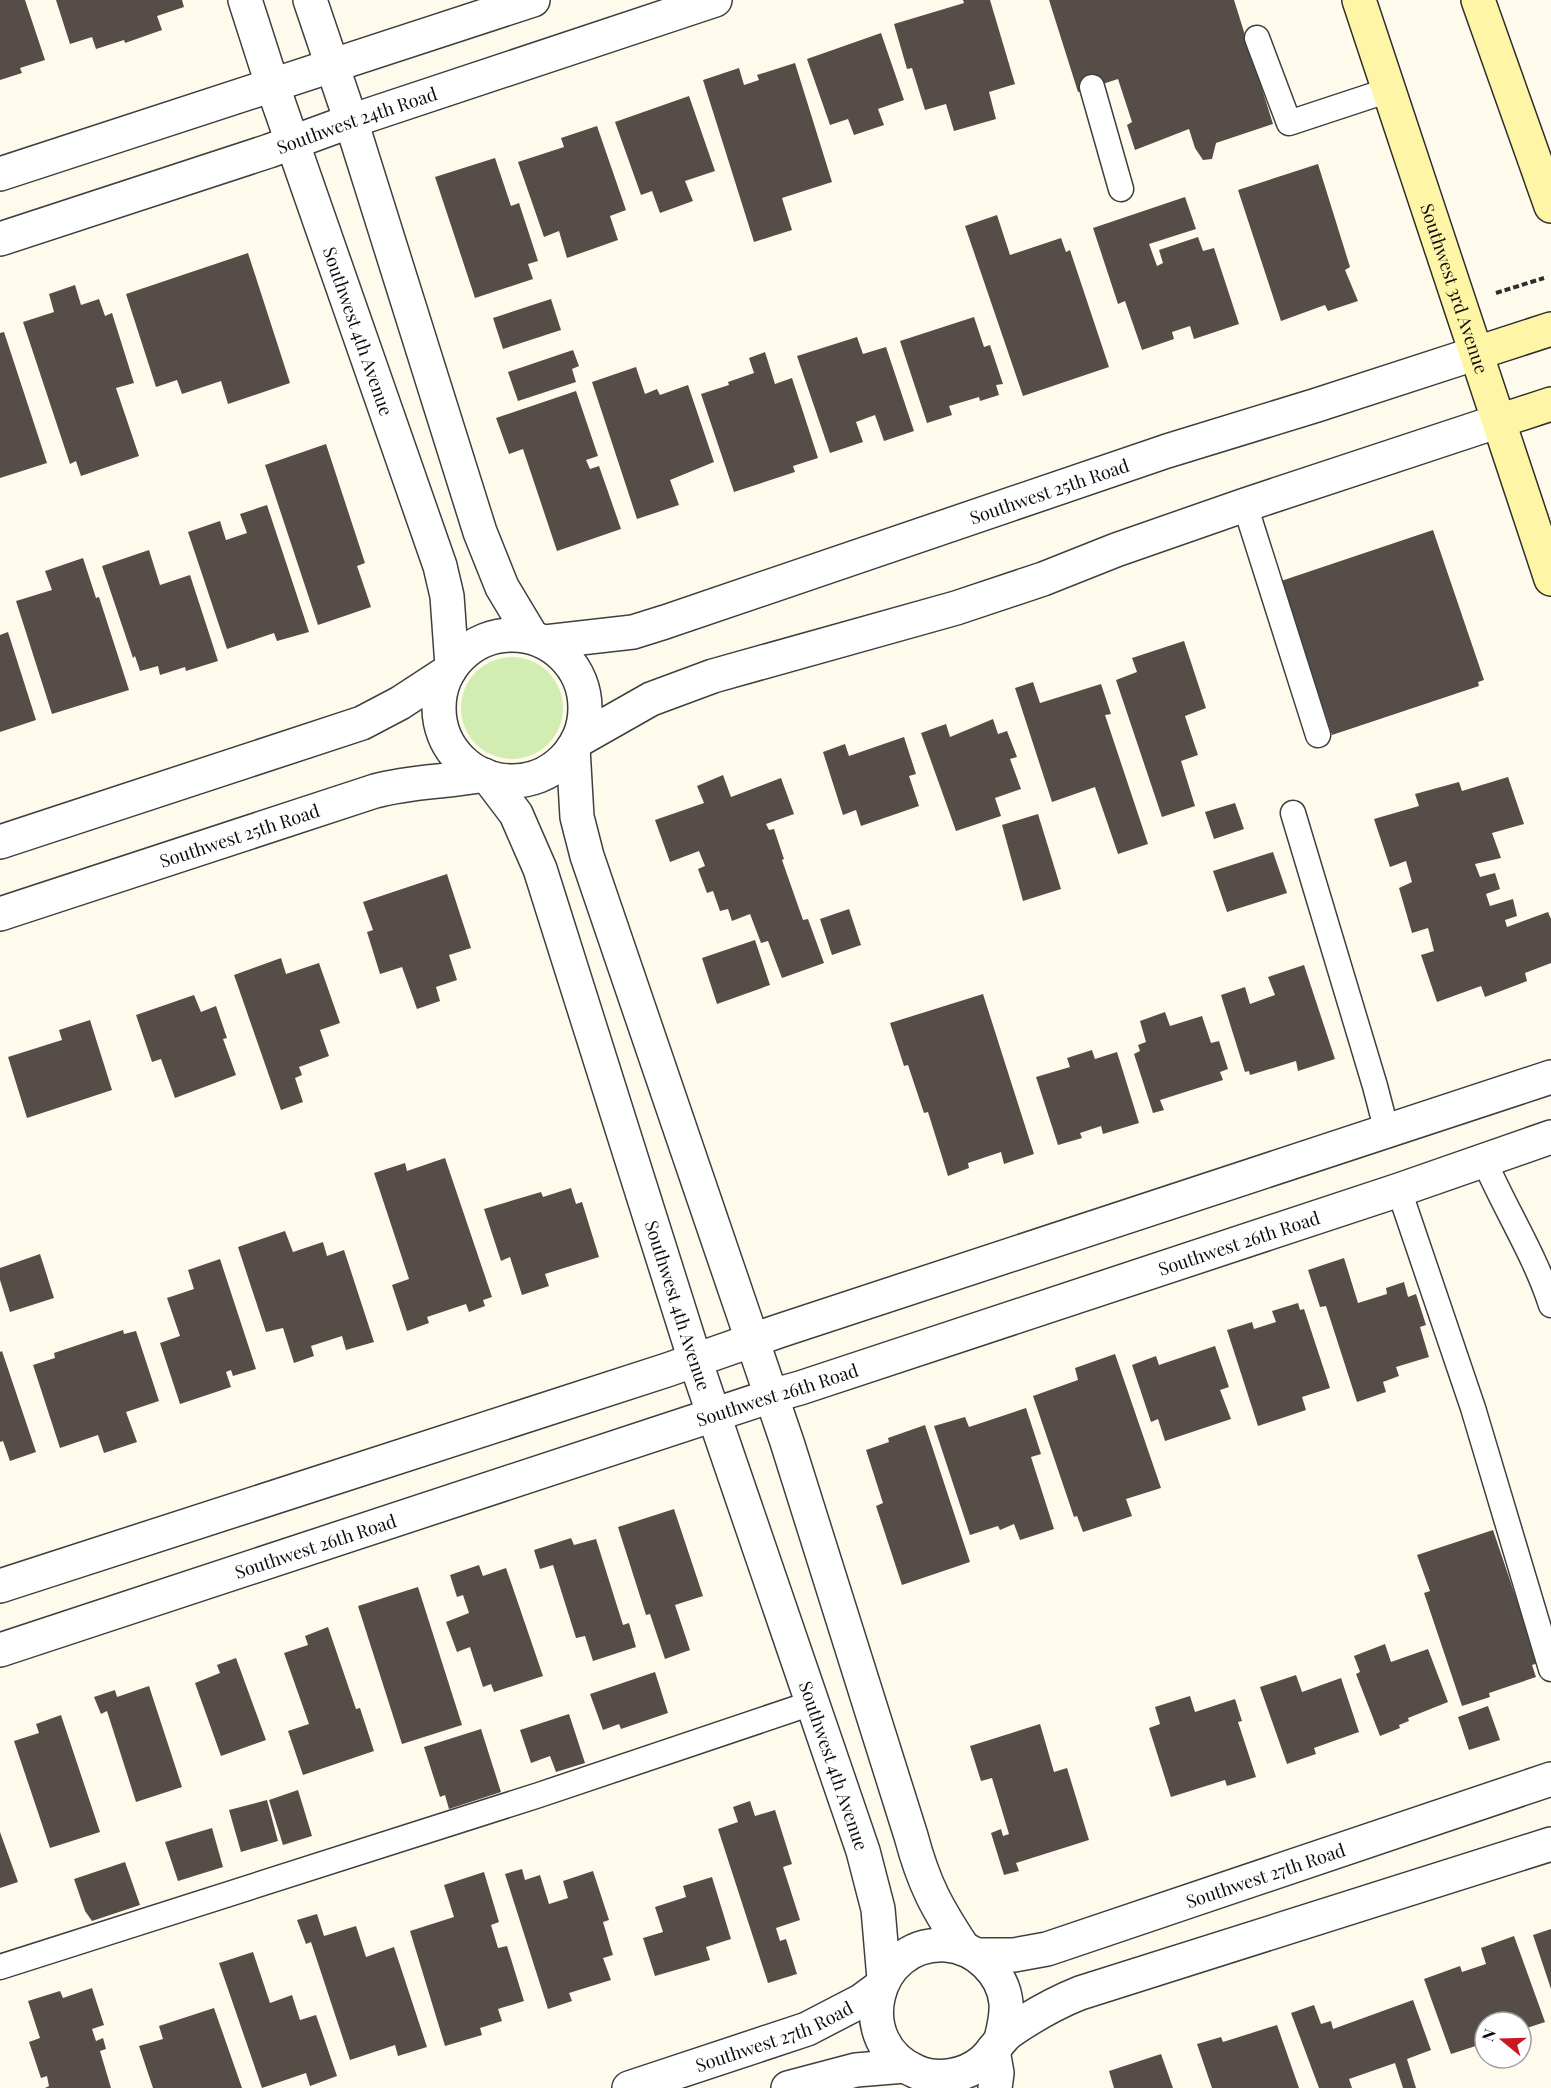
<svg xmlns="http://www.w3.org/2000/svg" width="1551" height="2088" font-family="'Playfair Display',serif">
<rect width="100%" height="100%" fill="#fffbec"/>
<circle fill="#d1edb2" cx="512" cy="708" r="51"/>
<g fill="#564d48">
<polygon points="0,0 25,0 45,60 20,68 22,73 0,80"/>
<polygon points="56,0 182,0 184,7 157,16 162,30 125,43 124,40 96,49 92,37 70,44"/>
<polygon points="963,0 990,0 1015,84 989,92 996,119 954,131 946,104 925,110 912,68 907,69 894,24 964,3"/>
<polygon points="1049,0 1234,0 1273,124 1216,143 1212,159 1203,160 1195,148 1189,129 1135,150 1127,125 1132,122 1118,79 1078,92"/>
<polygon points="881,33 904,100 878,109 884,125 854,135 848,119 830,125 807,59"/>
<polygon points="795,63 832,182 782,198 792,230 754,242 703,80 739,68 744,85 759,80 757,75"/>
<polygon points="689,96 715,171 685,181 693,201 660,213 652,191 641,195 615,122"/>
<polygon points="597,126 626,210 610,216 618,240 567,258 559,231 544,237 518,162 564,147 561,138"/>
<polygon points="495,158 511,206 519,203 538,261 528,264 533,279 475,298 435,177"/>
<polygon points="1318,164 1350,267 1345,270 1358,301 1328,311 1325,305 1281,321 1238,190"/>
<polygon points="1185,197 1196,229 1149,244 1157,266 1163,263 1159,250 1198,237 1203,251 1214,248 1239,324 1194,339 1190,326 1172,332 1174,339 1142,350 1125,301 1118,304 1093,228"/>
<polygon points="997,215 1010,255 1061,238 1066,252 1070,250 1109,367 1023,396 965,226"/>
<polygon points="248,253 290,383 228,404 221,381 182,394 177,380 156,387 126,294"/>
<polygon points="75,285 81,305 99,299 105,316 112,313 134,383 116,388 139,456 81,476 76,461 70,464 23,322 54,312 49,294"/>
<polygon points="551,299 561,330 503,349 493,318"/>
<polygon points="974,317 984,347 990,345 1003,384 996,385 999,395 980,401 979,397 949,406 952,415 927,423 900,341"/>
<polygon points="4,332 47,463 0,478 0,333"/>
<polygon points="857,337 863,354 886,347 914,431 884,441 875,415 856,422 863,442 830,453 797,356"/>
<polygon points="573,350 579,366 572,369 576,382 518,401 508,372"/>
<polygon points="765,352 775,384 792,378 818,458 793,466 795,472 734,492 701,394 729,385 728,382 754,373 749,358"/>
<polygon points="636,367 645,394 657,389 660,395 688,385 714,462 670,480 679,505 637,519 592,382"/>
<polygon points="576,391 598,456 586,460 590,469 599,466 621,529 557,551 523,449 509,454 496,418"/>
<polygon points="326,444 365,563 357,566 371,607 318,625 265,465"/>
<polygon points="267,505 309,632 277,641 274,633 227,649 188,532 220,521 226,540 247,533 240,514"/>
<polygon points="1433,530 1484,680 1478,682 1479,686 1332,735 1281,581"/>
<polygon points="149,550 160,585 190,575 218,661 186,671 185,667 160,675 158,666 140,671 135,656 133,658 102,566"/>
<polygon points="83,558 96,598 99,597 129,690 52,714 16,601 52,590 45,571"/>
<polygon points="8,632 36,720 0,732 0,635"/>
<polygon points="1184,641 1206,708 1185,716 1198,755 1181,761 1195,806 1162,817 1116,680 1137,672 1132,658"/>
<polygon points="1033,682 1040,703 1101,684 1111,714 1105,715 1148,844 1118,854 1095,787 1052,802 1015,688"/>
<polygon points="993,719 998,734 1007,731 1017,757 1010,759 1021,789 995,798 1001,816 956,831 921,733 946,724 950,737"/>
<polygon points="904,737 916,774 909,776 919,806 861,826 856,810 843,815 823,752 845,744 849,756"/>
<polygon points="723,775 731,797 781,778 794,814 766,824 769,830 774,829 784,859 782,860 803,920 808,919 824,963 782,978 768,941 761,943 750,914 732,921 728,909 720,911 713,891 707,893 698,869 705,866 699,851 670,862 655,820 704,803 697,786"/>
<polygon points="1508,777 1524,824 1492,833 1501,858 1475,864 1480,877 1495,873 1500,889 1486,894 1490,906 1513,899 1517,916 1505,920 1507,927 1548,912 1551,919 1551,963 1525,973 1527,981 1485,997 1481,986 1437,1002 1421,955 1434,951 1428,928 1412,933 1399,888 1412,882 1406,861 1390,867 1374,819 1419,806 1415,794 1459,782 1462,791"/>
<polygon points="1235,803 1244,829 1214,839 1205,812"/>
<polygon points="1038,814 1061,889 1023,901 1002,825"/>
<polygon points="1273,852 1287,893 1227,912 1213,871"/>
<polygon points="447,874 471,948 449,955 457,980 436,987 440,1001 417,1009 402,967 380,974 367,932 373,930 363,902"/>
<polygon points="849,909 861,945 832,955 820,919"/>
<polygon points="755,940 770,985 717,1004 702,958"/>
<polygon points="281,958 286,974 319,963 340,1023 320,1030 329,1056 299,1067 302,1075 295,1078 303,1102 281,1110 234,975"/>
<polygon points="1304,965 1335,1059 1298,1071 1296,1061 1250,1075 1249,1071 1245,1072 1221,995 1245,987 1250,1004 1275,995 1268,977"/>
<polygon points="983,994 1034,1154 1004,1164 1001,1152 968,1163 969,1168 948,1176 928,1112 924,1113 908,1065 904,1066 890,1023"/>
<polygon points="194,995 201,1012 216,1006 227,1038 223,1039 236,1075 175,1098 161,1059 152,1062 136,1015"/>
<polygon points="1165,1012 1170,1026 1202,1016 1211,1043 1219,1041 1228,1069 1220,1072 1223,1080 1160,1100 1164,1110 1153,1113 1134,1054 1140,1051 1138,1045 1146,1042 1140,1021"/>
<polygon points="90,1020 112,1090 27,1118 8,1057 62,1040 59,1030"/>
<polygon points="1092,1050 1095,1059 1117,1052 1139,1123 1103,1134 1101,1126 1080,1133 1082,1138 1058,1145 1036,1077 1070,1067 1067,1058"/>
<polygon points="445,1158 492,1297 483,1300 485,1306 469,1312 466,1304 427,1317 429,1323 407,1331 392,1285 409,1279 374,1173 405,1163 407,1171"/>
<polygon points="571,1188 576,1204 582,1202 599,1257 545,1274 549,1286 522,1295 510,1257 501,1261 484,1209 541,1192 543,1197"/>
<polygon points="285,1231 293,1252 323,1242 327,1256 344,1250 374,1342 346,1350 342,1336 311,1346 314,1356 294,1363 283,1328 266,1332 238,1247"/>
<polygon points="40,1254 54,1298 10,1312 0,1280 0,1268"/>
<polygon points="1344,1258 1358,1303 1387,1294 1386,1288 1404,1282 1408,1297 1416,1294 1426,1325 1420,1327 1429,1357 1396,1367 1399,1376 1383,1382 1386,1392 1357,1402 1326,1306 1320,1307 1308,1270"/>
<polygon points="220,1259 256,1369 233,1376 231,1370 226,1372 231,1387 180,1404 160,1343 180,1336 167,1298 194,1289 188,1270"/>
<polygon points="1298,1303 1300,1310 1304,1309 1330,1388 1302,1397 1306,1410 1258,1426 1227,1330 1252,1322 1254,1329 1276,1322 1272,1311"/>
<polygon points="123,1330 124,1334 136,1331 159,1401 126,1412 137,1442 104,1453 98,1435 60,1448 33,1365 55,1358 54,1353"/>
<polygon points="1215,1346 1229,1387 1220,1390 1231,1419 1165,1441 1158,1419 1151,1422 1132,1365 1156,1356 1159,1365"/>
<polygon points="2,1351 36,1452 10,1461 3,1441 0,1442 0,1352"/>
<polygon points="1115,1354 1161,1488 1126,1499 1132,1516 1083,1532 1077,1516 1074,1517 1033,1396 1078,1380 1075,1368"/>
<polygon points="1026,1408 1041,1454 1031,1457 1054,1529 1020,1540 1014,1524 1000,1530 998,1526 970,1535 934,1426 965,1417 969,1427"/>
<polygon points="925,1425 970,1562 902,1585 876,1506 883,1503 866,1450 889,1442 888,1438"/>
<polygon points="674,1509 703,1596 675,1605 690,1650 665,1659 650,1614 646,1615 618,1527"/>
<polygon points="1493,1530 1538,1663 1532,1665 1536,1677 1489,1693 1490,1697 1462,1706 1424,1593 1430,1591 1417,1555"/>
<polygon points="571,1538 574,1545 596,1539 623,1625 629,1623 636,1647 593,1661 585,1636 576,1638 553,1565 540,1569 534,1550"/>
<polygon points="479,1565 483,1576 506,1568 543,1676 494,1692 491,1684 483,1687 470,1647 457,1652 446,1622 469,1613 463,1595 457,1597 450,1575"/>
<polygon points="418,1587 462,1725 402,1744 358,1606"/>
<polygon points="328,1627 356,1709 360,1708 374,1751 303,1775 288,1731 309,1724 284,1653 308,1645 305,1636"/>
<polygon points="1385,1644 1391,1662 1428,1649 1448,1702 1408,1718 1409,1721 1399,1725 1400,1728 1380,1736 1356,1674 1360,1672 1354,1656"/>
<polygon points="236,1658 266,1740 221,1756 195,1683 220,1673 217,1665"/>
<polygon points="655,1672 668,1713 621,1729 619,1724 603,1730 590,1694"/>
<polygon points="1296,1675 1302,1692 1341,1678 1359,1732 1314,1748 1316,1754 1287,1764 1260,1687"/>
<polygon points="149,1686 182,1787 136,1802 107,1711 101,1714 94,1697 115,1690 117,1697"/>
<polygon points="1190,1696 1195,1712 1235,1699 1242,1721 1238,1722 1256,1777 1227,1786 1225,1780 1171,1797 1149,1728 1160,1724 1155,1707"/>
<polygon points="1488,1706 1500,1740 1469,1750 1458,1717"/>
<polygon points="569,1714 585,1763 556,1772 550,1756 531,1763 520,1730"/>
<polygon points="61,1715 100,1832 50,1848 14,1741 39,1733 36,1724"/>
<polygon points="1040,1724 1054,1772 1067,1768 1089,1840 1016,1863 1019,1871 1004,1875 991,1833 1001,1829 1003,1836 1009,1834 992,1778 981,1781 970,1746"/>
<polygon points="481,1729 501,1792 449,1809 445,1795 440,1797 424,1747"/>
<polygon points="298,1790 312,1836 283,1845 269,1800"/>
<polygon points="267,1800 278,1841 241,1852 229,1810"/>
<polygon points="750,1801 755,1816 775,1810 792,1864 783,1867 800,1920 776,1928 780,1941 786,1939 797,1974 768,1983 718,1829 738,1822 733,1807"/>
<polygon points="212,1828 223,1867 178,1881 165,1842"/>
<polygon points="0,1832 18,1882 0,1888"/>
<polygon points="125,1862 140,1905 92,1921 85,1911 74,1879"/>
<polygon points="522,1869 525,1880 540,1875 549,1904 568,1898 563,1881 593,1871 609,1920 603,1922 613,1955 603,1958 611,1980 569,1993 572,2001 548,2009 505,1874"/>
<polygon points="484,1872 499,1922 491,1925 498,1948 507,1946 524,2001 498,2009 502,2021 480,2028 482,2035 445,2046 410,1931 454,1917 444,1885"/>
<polygon points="712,1877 731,1939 706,1947 710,1960 655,1976 643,1938 663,1932 655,1907 686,1897 683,1886"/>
<polygon points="317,1914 324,1936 356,1926 366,1957 394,1947 427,2047 398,2056 395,2045 350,2060 311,1942 306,1944 297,1920"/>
<polygon points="1551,1929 1551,1989 1533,1935"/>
<polygon points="1514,1936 1545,2022 1521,2030 1521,2022 1485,2022 1485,2043 1451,2054 1424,1979 1460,1966 1462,1972 1486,1964 1481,1948"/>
<polygon points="253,1952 270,2003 292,1995 300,2020 316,2015 337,2076 310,2086 306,2073 262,2088 219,1963"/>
<polygon points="92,1988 104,2025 92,2029 96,2041 103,2038 106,2049 100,2051 111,2088 45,2088 49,2086 47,2076 41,2078 29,2042 40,2038 28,2001 60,1991 63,1998"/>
<polygon points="1413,2000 1431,2050 1407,2059 1416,2088 1403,2088 1395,2063 1349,2079 1352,2088 1319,2088 1291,2013 1314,2005 1321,2024 1331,2021 1333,2029"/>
<polygon points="214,2008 242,2088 153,2088 139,2046 163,2039 159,2026"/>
<polygon points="1277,2025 1299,2088 1212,2088 1197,2044 1221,2037 1223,2042"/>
<polygon points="1161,2054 1173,2088 1114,2088 1109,2071"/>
</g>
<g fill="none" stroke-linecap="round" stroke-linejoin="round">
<defs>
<g id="lane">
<polyline points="1257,38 1289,123 1389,90"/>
<polyline points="1092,87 1121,189"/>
<polyline points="1245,505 1318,735"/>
<polyline points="1293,813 1375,1086 1387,1132"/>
<path d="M1484,1160C1505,1209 1535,1255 1551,1305"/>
<polyline points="1399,1190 1473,1408 1551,1669"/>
<polyline points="0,1967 539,1795 812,1703"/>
</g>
<g id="street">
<path id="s1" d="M245,0L272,84L440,566L447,596L452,666"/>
<polyline points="310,0 351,121 480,532 502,587 532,637"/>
<polyline points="0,174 533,0"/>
<path id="s2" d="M0,239L269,151L351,121L715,0"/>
<circle cx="512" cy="708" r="73"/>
<path id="s3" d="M545,642L633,632L665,622L1167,451L1317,405L1477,353"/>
<polyline points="577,741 651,699 713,676 956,608 1043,579 1116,550 1245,505 1499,421"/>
<path d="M573,748L577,817L587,856L787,1442L911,1836C924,1885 937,1908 964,1949"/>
<path id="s4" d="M488,777L516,814L540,869L695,1360L863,1851L878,1909L884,1979"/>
<polyline points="0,842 362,723 400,703 449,671"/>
<path id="s5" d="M0,914L375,791C412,781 447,782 484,775"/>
<polyline points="0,1586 667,1370 779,1331 1551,1077"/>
<path id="s6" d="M0,1650L771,1396L800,1388L1399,1190L1551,1137"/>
<path id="s7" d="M976,1955H1014L1047,1949L1551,1779"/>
<path d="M1001,2039C1004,2027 1007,2016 1006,2003C1003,1973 976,1947 946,1945C872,1941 849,2044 917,2072C938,2081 965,2076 982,2062C993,2053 998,2041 1009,2032C1032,2016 1055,2003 1080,1993L1551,1844"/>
<polyline points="993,2050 997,2073 995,2088"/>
<path id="s8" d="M629,2088L807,2029L861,2001L880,1987"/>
<polyline points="788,2088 856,2070 905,2066"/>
</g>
<g id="secondary">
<path id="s9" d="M1359,0L1551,579"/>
<polyline points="1478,0 1551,206"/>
<polyline points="1477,353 1551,329"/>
<polyline points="1499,421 1551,404"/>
</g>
</defs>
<use href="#lane" stroke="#3f3f3f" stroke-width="27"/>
<use href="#street" stroke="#3f3f3f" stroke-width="36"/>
<use href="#secondary" stroke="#2e2e2e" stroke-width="36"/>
<polyline stroke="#2e2e2e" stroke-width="4" stroke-dasharray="6 3" stroke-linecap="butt" points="1496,293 1544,278"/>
<use href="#lane" stroke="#fff" stroke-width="24"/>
<use href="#street" stroke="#fff" stroke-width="33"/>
<use href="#secondary" stroke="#fff5a7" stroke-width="33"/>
</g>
<g text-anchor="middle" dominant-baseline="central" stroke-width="6" stroke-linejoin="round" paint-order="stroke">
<g font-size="18" fill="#0c0c0c" stroke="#fff">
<text stroke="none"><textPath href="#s2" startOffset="376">Southwest 24th Road</textPath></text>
<text stroke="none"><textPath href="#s9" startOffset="304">Southwest 3rd Avenue</textPath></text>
<text stroke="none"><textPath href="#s1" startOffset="350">Southwest 4th Avenue</textPath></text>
<text stroke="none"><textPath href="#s3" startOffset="528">Southwest 25th Road</textPath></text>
<text stroke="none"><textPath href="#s5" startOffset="252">Southwest 25th Road</textPath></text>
<text stroke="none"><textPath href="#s6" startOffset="1304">Southwest 26th Road</textPath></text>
<text stroke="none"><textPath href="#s4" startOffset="564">Southwest 4th Avenue</textPath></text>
<text stroke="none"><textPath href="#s6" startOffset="818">Southwest 26th Road</textPath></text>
<text stroke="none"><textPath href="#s6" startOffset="332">Southwest 26th Road</textPath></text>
<text stroke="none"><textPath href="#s4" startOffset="1050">Southwest 4th Avenue</textPath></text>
<text stroke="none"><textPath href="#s7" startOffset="302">Southwest 27th Road</textPath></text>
<text stroke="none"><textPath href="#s8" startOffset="154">Southwest 27th Road</textPath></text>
</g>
</g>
<g transform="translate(1503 2040) rotate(289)"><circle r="28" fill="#ffffff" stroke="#9e9e9e" stroke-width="1.5"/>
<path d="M0-4.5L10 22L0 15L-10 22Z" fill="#c91821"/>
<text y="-9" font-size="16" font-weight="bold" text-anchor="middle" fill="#0c0c0c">N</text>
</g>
</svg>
